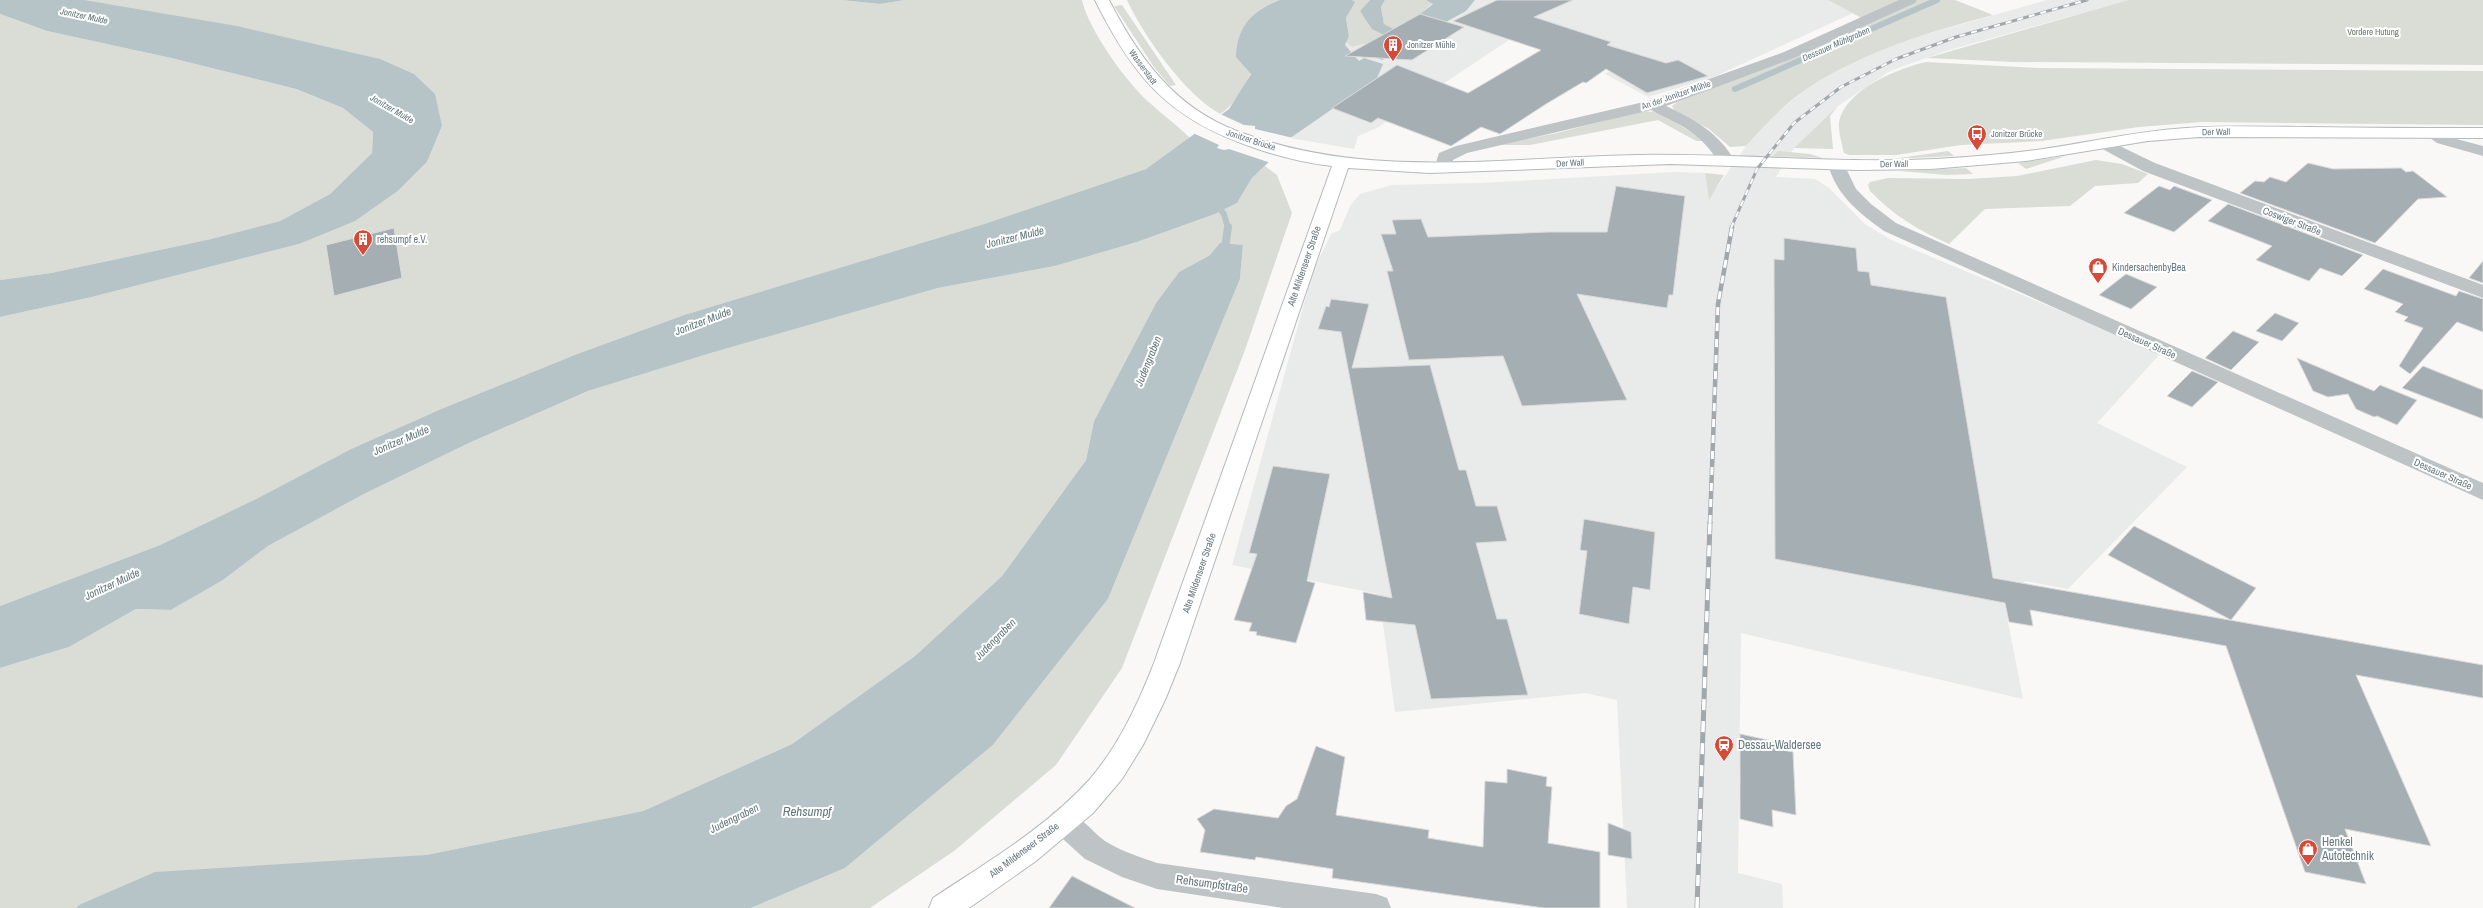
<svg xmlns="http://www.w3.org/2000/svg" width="2483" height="908" font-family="'Archivo Narrow',sans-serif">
<rect width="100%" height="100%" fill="#f9f8f6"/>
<g fill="#e9eaea">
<polygon points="1475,0 1828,0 1853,13 1714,77 1648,97 1605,74 1621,63 1524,30 1377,128 1358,136 1354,149 1290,138 1310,123 1359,61 1344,44 1346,42 1352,47 1364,44 1375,47 1367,54 1382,60 1404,23 1420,14 1433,18 1466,11"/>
<polygon points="2047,0 2128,0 1946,51 1890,71 1838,106 1794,148 1776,177 1815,179 1829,188 1865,224 1891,240 2161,353 2097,423 2187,467 2068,589 2026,581 2003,596 2023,699 1741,633 1738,873 1782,884 1783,908 1627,908 1617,700 1586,693 1395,712 1379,594 1232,565 1313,271 1331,234 1340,230 1350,206 1360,194 1392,185 1480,183 1675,172 1705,173 1709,199 1746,146 1777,113 1807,88 1852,62 1906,40"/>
</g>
<g fill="#d9ddd6">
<path d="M84,0H841L880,4L905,0H1082C1088,29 1128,85 1151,104C1164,116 1178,126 1190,138L1146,169L984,224L684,315L577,354L441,409L351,449L256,499L160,545L0,606V317L92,297L299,244L399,190L427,162L442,126Z"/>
<path d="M1127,0H1280C1269,29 1246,100 1220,114C1185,94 1144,37 1127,0Z"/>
<polygon points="1352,0 1370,0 1360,11 1387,36 1375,47 1364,44 1352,47 1346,42 1349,35 1346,18 1354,2"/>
<polygon points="1385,0 1426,0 1433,3 1420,14 1394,29 1384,24 1381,7"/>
<path d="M1828,0H1955L1993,15C1929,32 1864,51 1808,88C1784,104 1765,125 1746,146L1730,147L1709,129L1675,111L1672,106L1677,102L1869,22Z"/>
<polygon points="2128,0 2483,0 2483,65 2013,62 1927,58"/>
<polygon points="1122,5 1176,85 1170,86 1154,67 1114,6"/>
<polygon points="0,14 47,31 171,58 296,89 343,108 373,132 372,153 330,194 280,221 211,239 51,273 0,280"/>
<path d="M1926,62L2039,68L2483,71V125L2202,122L2139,127L2042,141L1961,145L1896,155H1849L1844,153C1842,144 1838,131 1839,122C1845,90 1898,68 1926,62Z"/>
<polygon points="1838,106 1830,116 1833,149 1794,148"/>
<polygon points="1642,111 1658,112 1706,141 1696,141 1658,120 1530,145 1495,145 1557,133"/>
<polygon points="1778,151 1810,154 1823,158 1773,156"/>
<polygon points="1948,151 1954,156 1892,159"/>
<polygon points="2066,156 2026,169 2018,163"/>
<path d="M2096,160L2122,164L2148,174L2138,183L2095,186L2070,206L1985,209L1949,244C1918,230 1893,215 1870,191L1868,185L1870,182L1888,178L1968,179L2017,176Z"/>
<polygon points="1265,166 1277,175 1292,213 1245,350 1122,668 1056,765 954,851 870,908 751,908 845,868 993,745 1108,599 1240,279 1243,245 1220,244 1210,255 1179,272 1156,303 1094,421 1086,460 1002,576 915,656 792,744 643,811 426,855 79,905 76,908 0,908 0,668 69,647 136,609 171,610 223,580 268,546 364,494 469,443 588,391 711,353 938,288 1055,266 1137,242 1215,214 1237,203 1252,178"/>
<polygon points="1966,168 1973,174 1947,175 1899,171"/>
<polygon points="1705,173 1724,175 1709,200"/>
</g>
<g fill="#b7c4c7">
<polygon points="0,0 84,0 237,26 380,59 414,74 435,94 442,126 427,162 399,190 355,221 299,244 92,297 0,317 0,280 51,273 211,239 280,221 330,194 372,153 373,132 343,108 296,89 171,58 47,31 0,14"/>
<polygon points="841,0 905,0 880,4"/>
<path d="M1280,0H1352L1355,2L1346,18L1349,36L1345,45L1359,61L1364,58L1383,64L1377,78L1286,141L1273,158L1252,178L1237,203L1215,214L1137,242L1055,266L938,288L711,353L588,391L469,443L364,494L268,546L223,580L171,610L136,609L69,647L0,668V606L160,545L256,499L351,449L441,409L577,354L684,315L984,224L1146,169L1229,109L1251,74L1236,57C1237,26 1252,11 1280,0Z"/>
<polygon points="1370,0 1385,0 1381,7 1384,24 1394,29 1429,32 1382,60 1367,54 1386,36 1372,29 1360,11"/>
<polygon points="1426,0 1475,0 1466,11 1446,22 1420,14 1433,4"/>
<polygon points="1220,243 1243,245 1240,279 1108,599 993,745 845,868 751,908 76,908 79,905 155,872 426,855 643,811 792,744 915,656 1002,576 1086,460 1094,421 1156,303 1179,272 1210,255"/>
</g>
<polygon fill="#f9f8f6" points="1218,113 1244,125 1255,126 1255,129 1293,138 1271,163 1229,149 1224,150 1217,148 1219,145 1193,133"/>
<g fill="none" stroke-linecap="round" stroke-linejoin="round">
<g stroke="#b7c4c7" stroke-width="6">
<polyline points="1735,89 1937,0"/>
<polyline points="1214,202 1224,214 1228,228"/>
</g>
<polyline stroke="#b7c4c7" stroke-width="8" points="1224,255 1228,227"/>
</g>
<g fill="#a5afb3" stroke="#dadad9">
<polygon points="1497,0 1573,0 1534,17 1611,42 1607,45 1666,63 1678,60 1708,76 1647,93 1606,69 1586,83 1583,82 1546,104 1500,134 1481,127 1451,146 1378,118 1371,123 1332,108 1397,65 1468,93 1541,50 1453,21"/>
<polygon points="1420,14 1464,27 1412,60 1345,56"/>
<polygon points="2308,163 2333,169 2401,168 2406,172 2413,171 2447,197 2418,199 2375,243 2240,193 2255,181 2264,182 2270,177 2286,182"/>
<polygon points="1616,186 1685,196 1673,295 1669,295 1667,308 1577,294 1627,400 1522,406 1503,356 1409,360 1387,271 1393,271 1381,234 1396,234 1392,220 1421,219 1428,237 1548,232 1607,232"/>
<polygon points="2159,186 2170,190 2174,186 2212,200 2174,232 2124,213"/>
<polygon points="2228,204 2363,255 2342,276 2320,268 2309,281 2256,260 2272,246 2208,221"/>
<polygon points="394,228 402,278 334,296 326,245"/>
<polygon points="1784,238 1856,248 1858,271 1869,272 1871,285 1946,297 1993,578 2483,665 2483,698 2356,675 2431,846 2345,829 2366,884 2305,872 2226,646 2030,610 2033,626 2009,622 2005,603 1775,559 1774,259 1784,260"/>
<polygon points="2483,261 2483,283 2469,278"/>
<polygon points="2383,269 2456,296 2459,291 2483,299 2483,332 2457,322 2410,374 2399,366 2423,328 2404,321 2408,317 2395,312 2403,304 2364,289"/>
<polygon points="2126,274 2157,287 2131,309 2099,295"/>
<polygon points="1331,299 1369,304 1352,368 1430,365 1459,470 1466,470 1476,506 1497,506 1507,541 1476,543 1497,619 1507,619 1528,695 1431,699 1415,625 1366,620 1363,592 1392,598 1341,332 1318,329 1326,306 1329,307"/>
<polygon points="2275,313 2299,323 2282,341 2256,331"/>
<polygon points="2233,331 2259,342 2231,370 2205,358"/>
<polygon points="2297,358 2374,391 2380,385 2417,400 2397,425 2377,416 2374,417 2356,409 2348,394 2328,397 2313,391"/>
<polygon points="2423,366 2483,390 2483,419 2402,388"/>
<polygon points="2192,371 2218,382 2192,407 2167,396"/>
<polygon points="1273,466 1330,474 1307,581 1315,583 1296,643 1256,635 1257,632 1249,631 1252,623 1234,620 1257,554 1249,553"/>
<polygon points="1584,519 1655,532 1650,590 1633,587 1629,624 1579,614 1587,551 1580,550"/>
<polygon points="2134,526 2256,588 2231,620 2108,555"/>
<polygon points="1740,734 1777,742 1777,749 1793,752 1796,815 1772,810 1773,827 1740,819"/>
<polygon points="1316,746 1345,757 1336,815 1429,830 1428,838 1483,847 1485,781 1507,783 1507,769 1547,777 1546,786 1552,787 1548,843 1600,852 1600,908 1544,908 1332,878 1333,869 1256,857 1255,860 1200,852 1205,830 1197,819 1214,809 1278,818 1286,806 1297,799"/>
<polygon points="1608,823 1631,832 1632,859 1608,855"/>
<polygon points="1072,876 1135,908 1049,908"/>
</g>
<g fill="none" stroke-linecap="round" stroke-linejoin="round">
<defs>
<path id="secondary" d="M1095,0H1109C1138,57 1175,108 1237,131C1366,181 1504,157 1638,155C1737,153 1836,164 1935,159C1971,157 2007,154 2043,149C2091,142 2138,131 2186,128C2227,125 2268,127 2309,127C2367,128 2425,128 2483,128V138L2199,137L2148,141L2026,161L1931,169L1857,170L1670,164L1429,173L1348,168L1180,663L1165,700L1143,745L1122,779L1093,813L1036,861L969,908H929L933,898C987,862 1046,828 1090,779C1119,745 1138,704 1154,663L1332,166C1305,163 1277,156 1252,147C1169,119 1133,77 1095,0Z"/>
</defs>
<use href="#secondary" stroke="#b3b9bd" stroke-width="2"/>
<g fill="#bec3c6" fill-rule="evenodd">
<path d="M1899,0H1917L1915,3L1794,58L1666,106C1695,120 1718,132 1735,161L1733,165H1721C1698,131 1686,128 1651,110L1467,153L1453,160L1448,173H1436L1434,169L1439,153L1456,146L1648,101L1784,52Z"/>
<polygon points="2431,128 2449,137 2483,146 2483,156 2437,143 2423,133"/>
<polygon points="2103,138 2155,163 2483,285 2483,298 2143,171 2097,146 2095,143 2097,140"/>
<path d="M1836,159L1842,160L1856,189L1871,204L1896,223L2483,483V500L1884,231C1859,213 1836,195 1828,164L1830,160Z"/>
<path d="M1063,809C1081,815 1090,830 1105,841C1120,851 1140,857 1157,863L1376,894L1387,898L1391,908H1284L1157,889L1122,877L1085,859L1053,830L1049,821L1053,812Z"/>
</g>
<use href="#secondary" fill="#fff" fill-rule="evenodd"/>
<defs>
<polyline id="rail-far2" points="1731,228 1757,169 1794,123 1841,87 1896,59 1956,37 2087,0"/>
<polyline id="rail-far1" points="1710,523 1718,304 1732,227"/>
<polyline id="rail" points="1697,908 1710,522"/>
</defs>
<use href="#rail-far2" stroke="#a0a8ac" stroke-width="3"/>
<use href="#rail-far1" stroke="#a0a8ac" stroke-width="4.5"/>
<use href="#rail" stroke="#a0a8ac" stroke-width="5"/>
<use href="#rail-far2" stroke="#fff" stroke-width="2" stroke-dasharray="6" stroke-linecap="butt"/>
<use href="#rail-far1" stroke="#fff" stroke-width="3" stroke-dasharray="8" stroke-linecap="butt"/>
<use href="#rail" stroke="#fff" stroke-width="3.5" stroke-dasharray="11" stroke-linecap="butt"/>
</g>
<defs>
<symbol id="building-pin" viewBox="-11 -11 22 30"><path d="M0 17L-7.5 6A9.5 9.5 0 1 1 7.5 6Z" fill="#d74a38" stroke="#fff"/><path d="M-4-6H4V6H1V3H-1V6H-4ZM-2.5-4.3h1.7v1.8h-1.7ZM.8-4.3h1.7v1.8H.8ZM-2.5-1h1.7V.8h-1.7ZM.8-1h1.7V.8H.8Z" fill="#fff"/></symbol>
<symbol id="bus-pin" viewBox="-11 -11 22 30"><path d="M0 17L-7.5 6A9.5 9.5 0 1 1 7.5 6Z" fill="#d74a38" stroke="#fff"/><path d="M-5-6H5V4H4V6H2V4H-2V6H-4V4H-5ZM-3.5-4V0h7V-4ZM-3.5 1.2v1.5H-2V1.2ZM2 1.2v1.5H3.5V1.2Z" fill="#fff"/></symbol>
<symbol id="shop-pin" viewBox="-11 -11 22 30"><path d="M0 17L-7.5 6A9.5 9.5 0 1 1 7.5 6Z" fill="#d74a38" stroke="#fff"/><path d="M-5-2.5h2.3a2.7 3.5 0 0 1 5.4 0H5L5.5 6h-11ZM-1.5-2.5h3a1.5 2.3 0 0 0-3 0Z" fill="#fff"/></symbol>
<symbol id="station-pin" viewBox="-11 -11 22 30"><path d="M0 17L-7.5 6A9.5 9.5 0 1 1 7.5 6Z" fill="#d74a38" stroke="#fff"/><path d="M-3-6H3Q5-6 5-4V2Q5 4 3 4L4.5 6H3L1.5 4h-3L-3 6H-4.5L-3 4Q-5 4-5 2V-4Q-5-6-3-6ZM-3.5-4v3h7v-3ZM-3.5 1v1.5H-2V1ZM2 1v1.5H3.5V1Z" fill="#fff"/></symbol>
</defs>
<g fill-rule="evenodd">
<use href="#building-pin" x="1382" y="34" width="22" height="30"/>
<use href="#bus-pin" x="1966" y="123" width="22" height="30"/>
<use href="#building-pin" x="352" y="228" width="22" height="30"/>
<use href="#shop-pin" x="2087" y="256" width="22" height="30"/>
<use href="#station-pin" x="1713" y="734" width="22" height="30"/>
<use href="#shop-pin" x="2297" y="838" width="22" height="30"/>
</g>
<g text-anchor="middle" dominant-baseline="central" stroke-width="4" stroke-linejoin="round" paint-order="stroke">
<g font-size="9" font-style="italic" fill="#607679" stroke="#fff">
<text transform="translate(84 16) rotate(12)">Jonitzer Mulde</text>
<text transform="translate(1836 44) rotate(-24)">Dessauer Mühlgraben</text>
<text transform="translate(392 109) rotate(30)">Jonitzer Mulde</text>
</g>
<g font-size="9" fill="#6a7864" stroke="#fff">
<text x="2373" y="32">Vordere Hutung</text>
</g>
<g font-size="9" fill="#66777f" stroke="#fff" text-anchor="start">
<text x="1407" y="45">Jonitzer Mühle</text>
<text x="1991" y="134">Jonitzer Brücke</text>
</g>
<g font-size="9" fill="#66777f" stroke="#fff">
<text transform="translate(1143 67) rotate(54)">Wasserstadt</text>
<text transform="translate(1676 95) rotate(-19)">An der Jonitzer Mühle</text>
<text transform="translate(2216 132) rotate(-1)">Der Wall</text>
<text transform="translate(1251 140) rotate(18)">Jonitzer Brücke</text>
<text transform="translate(1570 163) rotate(-3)">Der Wall</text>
<text transform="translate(1894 164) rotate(-1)">Der Wall</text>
</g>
<g font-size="10" fill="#66777f" stroke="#fff">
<text transform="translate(2292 221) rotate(21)">Coswiger Straße</text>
<text transform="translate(1304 266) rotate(-71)">Alte Mildenseer Straße</text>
<text transform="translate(2147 343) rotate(24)">Dessauer Straße</text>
<text transform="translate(2443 474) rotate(24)">Dessauer Straße</text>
<text transform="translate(1199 573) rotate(-71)">Alte Mildenseer Straße</text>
<text transform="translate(1024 850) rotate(-37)">Alte Mildenseer Straße</text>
</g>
<g font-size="10" fill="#66777f" stroke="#fff" text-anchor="start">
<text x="377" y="239">rehsumpf e.V.</text>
<text x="2112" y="267">KindersachenbyBea</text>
</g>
<g font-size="11" font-style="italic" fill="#607679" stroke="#fff">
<text transform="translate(1015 237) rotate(-14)">Jonitzer Mulde</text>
<text transform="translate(703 321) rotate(-21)">Jonitzer Mulde</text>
<text transform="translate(1148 361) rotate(-68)">Judengraben</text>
<text transform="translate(401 440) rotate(-23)">Jonitzer Mulde</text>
<text transform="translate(112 584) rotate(-25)">Jonitzer Mulde</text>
<text transform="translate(995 639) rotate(-45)">Judengraben</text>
<text transform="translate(734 818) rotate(-26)">Judengraben</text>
</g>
<g font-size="12" fill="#66777f" stroke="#fff" text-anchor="start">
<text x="1738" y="745">Dessau-Waldersee</text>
<text x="2322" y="842">Henkel<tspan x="2322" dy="14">Autotechnik</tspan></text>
</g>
<g font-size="12" fill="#66777f" stroke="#fff">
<text transform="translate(1212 884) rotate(8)">Rehsumpfstraße</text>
</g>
<g font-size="13" font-style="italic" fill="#607679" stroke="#fff">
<text x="807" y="811">Rehsumpf</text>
</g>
</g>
</svg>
